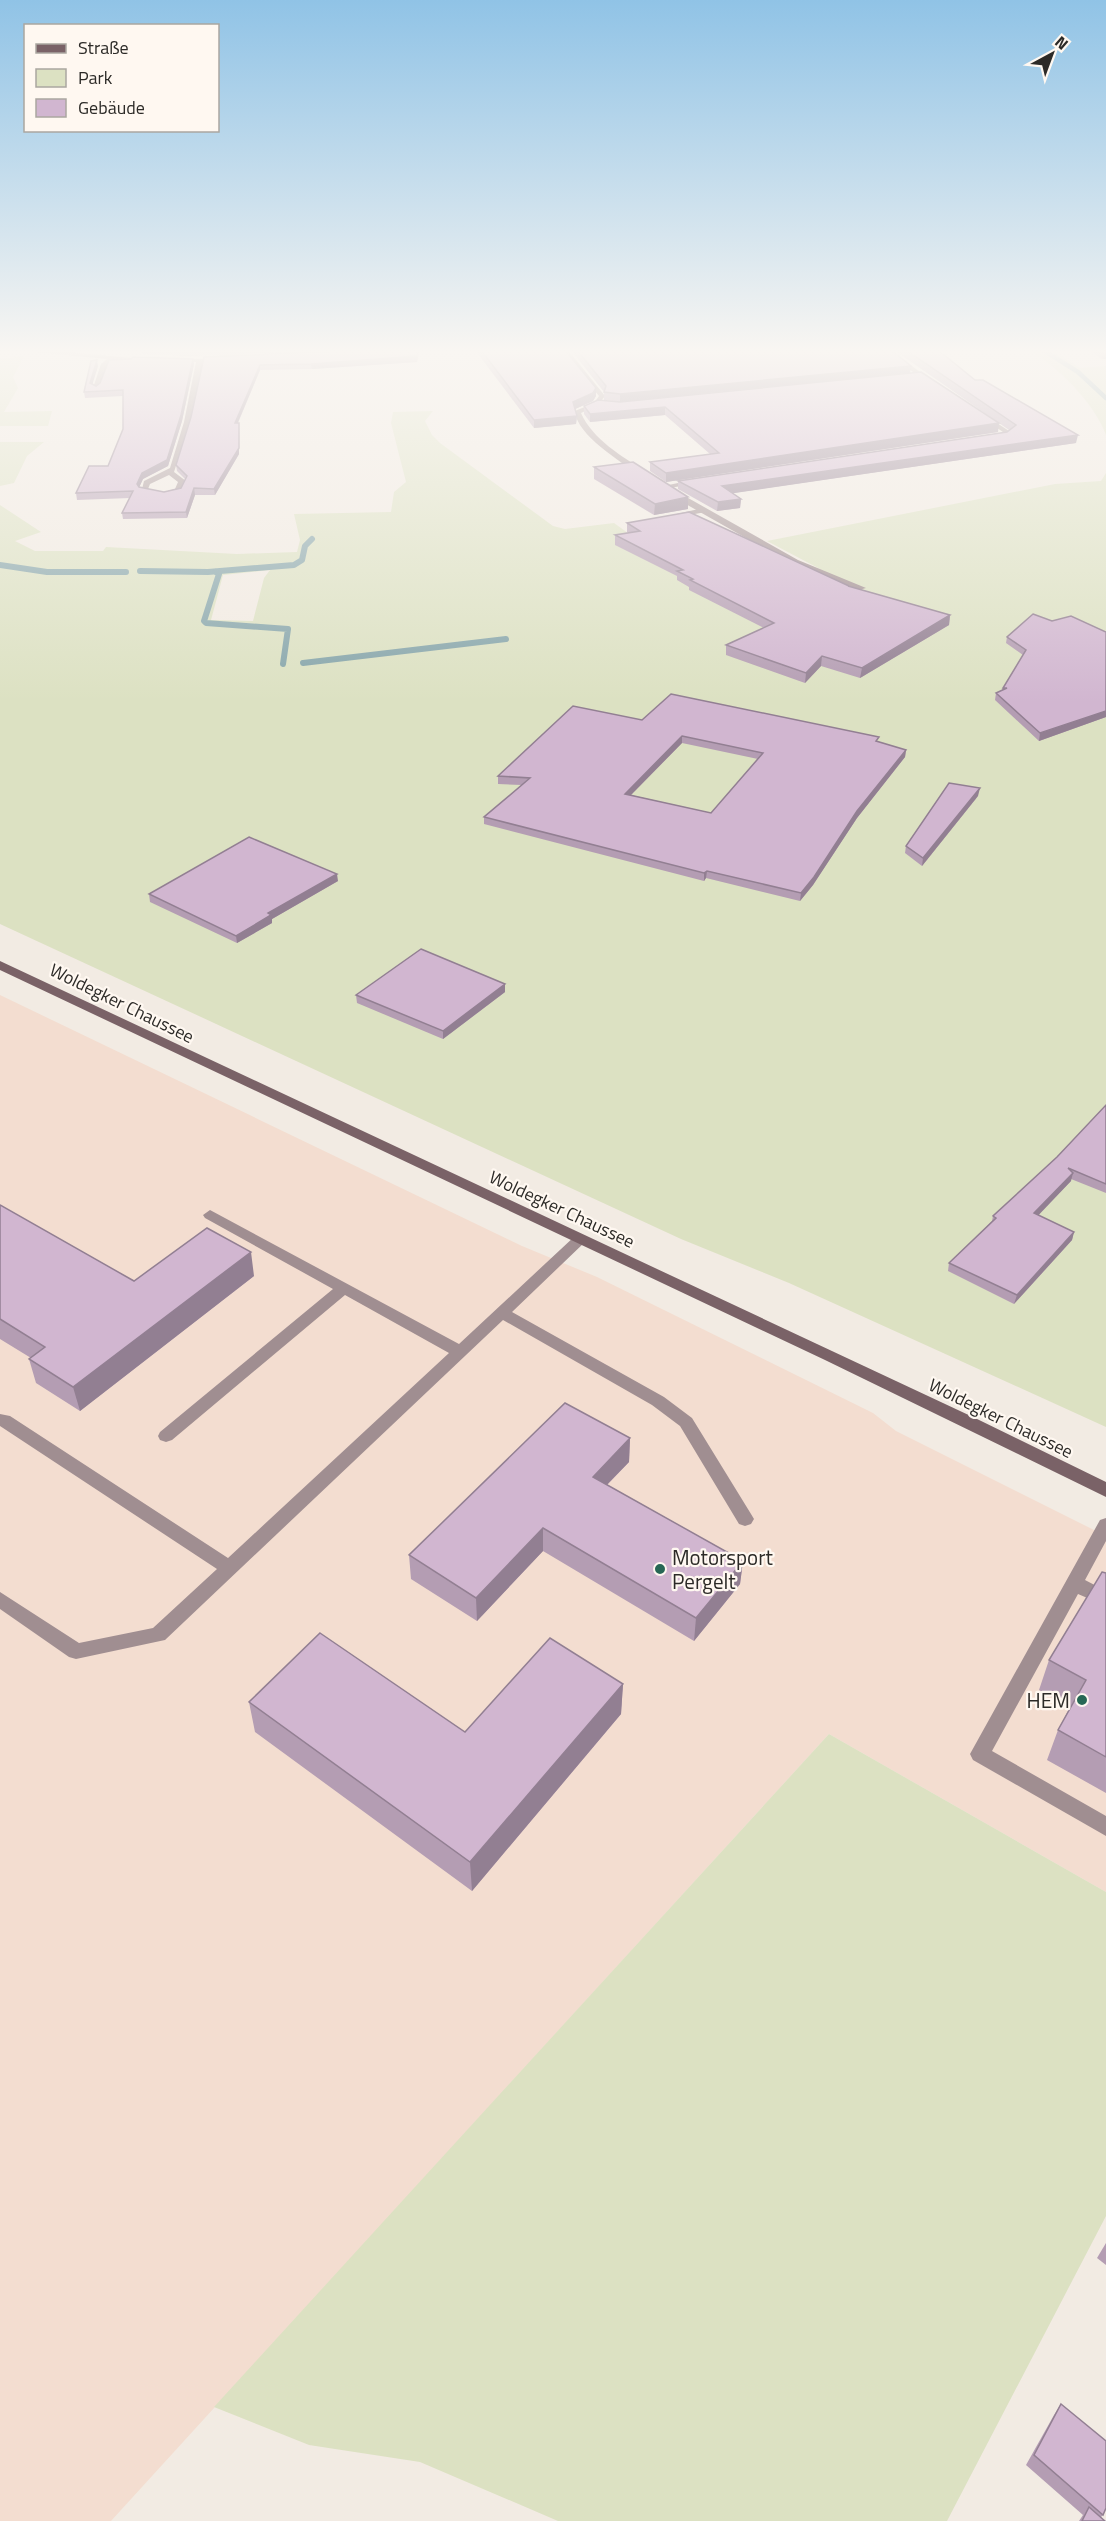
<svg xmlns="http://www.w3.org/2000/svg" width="1106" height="2521" font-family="'Titillium Web',sans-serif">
<rect width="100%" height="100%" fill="#f2ebe3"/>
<polygon fill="#f3ddd0" points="0,995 522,1246 597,1277 873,1413 896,1431 1106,1536 1106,1892 829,1734 111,2521 0,2521"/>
<g fill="#dce1c2" fill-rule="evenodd">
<path d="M1028,350H1052L1080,368L1106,366V435C1095,404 1057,365 1028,350Z"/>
<polygon points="24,356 13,377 18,388 4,412 52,411 48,426 0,426 0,359"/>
<path d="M433,411L425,421L432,435L440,443L553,526L565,529L614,523L660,556L820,569L767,541L1055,484L1101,481L1106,473V1427L789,1283L681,1239L0,924V505L41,532L15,541L35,551H103L106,547L237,554L297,552L300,540L294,514L391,512L394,492L406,482L391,423L393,412ZM270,570L264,578L253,621L211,620L223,575Z"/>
<polygon points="0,442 44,442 27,456 14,483 0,486"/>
<polygon points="829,1734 1106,1892 1106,2216 947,2521 558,2521 420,2462 309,2445 214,2407"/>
</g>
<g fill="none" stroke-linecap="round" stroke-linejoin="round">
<polyline stroke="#86a5aa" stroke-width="4.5" points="1043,350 1078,372 1106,398"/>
<g stroke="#86a5aa" stroke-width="6">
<polyline points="0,565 47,572 126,572"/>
<polyline points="140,571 208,572 294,565 302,560 305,546 312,539"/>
<polyline points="216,572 219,574 204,621 206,623 288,629 283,664"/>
<polyline points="303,663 506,639"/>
</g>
<g fill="#a08e91" fill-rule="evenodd">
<polygon points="703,508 706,508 706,512 672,518 668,516"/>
<polygon points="210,1210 459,1344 575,1236 585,1236 587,1239 585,1242 512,1312 664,1397 692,1418 751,1514 754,1519 751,1524 745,1526 739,1524 680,1426 652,1405 503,1320 165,1640 76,1659 69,1657 0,1609 0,1592 79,1643 153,1628 217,1569 0,1426 0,1414 10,1416 228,1558 449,1353 345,1295 172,1440 166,1442 160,1440 158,1436 160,1432 333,1289 205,1218 203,1215"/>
<polygon points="1106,1518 1106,1541 1085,1580 1106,1591 1106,1606 1078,1594 992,1751 1106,1816 1106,1836 973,1760 970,1754 1100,1520"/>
</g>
<g fill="#a08e91" fill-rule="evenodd">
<polygon points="12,350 46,350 154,360 151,362 113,359 107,365 99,388 96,390 93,388 101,364 107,359"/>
<polygon points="399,350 442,350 400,354 397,352"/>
<path d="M561,350H568L605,396L598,405L581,413C593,440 622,456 646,472V476H640C622,462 576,435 575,411L594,403L599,396Z"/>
<polygon points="882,350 890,350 935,383 930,384"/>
<path d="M223,358L225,361L203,362L190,422L174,472L186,481L182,490L164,496L141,493L144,481L170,468L184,422L196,362L172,360ZM169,475L178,482L175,489L164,492L148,489L150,484Z"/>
<polygon points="981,415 985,415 1012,433 992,438 992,436 1003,432 981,417"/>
<polygon points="697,479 700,483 663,489 659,487"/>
<polygon points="668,490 674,490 798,560 866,588 859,590 792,564 668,494"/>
</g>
<polygon fill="#7a6267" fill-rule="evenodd" points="0,961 975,1418 1106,1482 1106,1497 825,1360 0,970"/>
</g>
<g fill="#b49db3" fill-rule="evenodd">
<polygon points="141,350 343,350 189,356 142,354"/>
<polygon points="359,350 419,350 419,353 417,362 312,369 260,370 238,423 239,429 239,454 215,495 195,495 187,518 123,519 122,513 130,498 77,500 76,493 108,466 123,429 123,396 85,398 84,392 98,366 92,384 96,386 193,359 194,364 182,421 168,466 143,479 139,487 164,492 181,488 185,479 177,471 176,465 191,417 204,357"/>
<polygon points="475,350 565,350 596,388 596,396 593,401 575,409 577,416 576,424 534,428"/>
<polygon points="571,350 891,350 620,402 604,400 604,392"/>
<polygon points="894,350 938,350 975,380 1076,443 733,493 741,499 740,508 717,511 678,489 678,481 1007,432 1009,430"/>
<polygon points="1088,350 1106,350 1102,359"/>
<polygon points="598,400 998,432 666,482 650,471 650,462 710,454 665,415 590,422 584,414 584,406"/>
<polygon points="594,467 688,509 654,515 594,479"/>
<polygon points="627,523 950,615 949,625 860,678 821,666 805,683 726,655 726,645 764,628 689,590 689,587 677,580 677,576 615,545 615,535 629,533 627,532"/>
<polygon points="1052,621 1106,632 1106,717 1039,741 995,700 996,693 1002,690 1003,688 1023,655 1006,643 1007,637"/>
<path d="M642,720L879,742L906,750L905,757L857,818L813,885L800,901L706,878L704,881L484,824V817L522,785L498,784V776ZM682,743L758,759L711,813L631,795Z"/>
<polygon points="978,796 922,866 905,853 906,846"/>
<polygon points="338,881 272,919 272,923 237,943 150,902 149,894"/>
<polygon points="505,984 505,992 443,1039 357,1003 356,995"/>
<polygon points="1106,1105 1106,1193 1071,1179 1071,1181 1038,1215 1074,1232 1072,1240 1014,1304 948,1271 949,1263 992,1221 993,1216 1057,1157"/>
<polygon points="0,1205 134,1281 254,1276 80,1411 36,1383 29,1359 31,1358 0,1339"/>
<polygon points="630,1438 629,1462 607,1485 743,1561 740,1584 694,1641 543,1551 477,1621 411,1579 409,1555"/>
<polygon points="1106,1573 1106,1793 1047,1760 1058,1730 1070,1707 1039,1690 1049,1660"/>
<polygon points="623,1684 621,1714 472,1891 255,1732 249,1702 465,1732"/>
<polygon points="1106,2243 1106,2265 1097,2258"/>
<polygon points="1061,2404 1103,2515 1101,2517 1105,2521 1079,2521 1083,2515 1026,2465 1054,2415"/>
</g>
<g fill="#927f92">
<polygon points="419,350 417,362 312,369 311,364"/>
<polygon points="1103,354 1106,354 1106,359 1102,359"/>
<polygon points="193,359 194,364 182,421 168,466 143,479 138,490 137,484"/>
<polygon points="97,360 98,366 91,389 90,383"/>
<polygon points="260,365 260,370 235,429 235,423"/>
<polygon points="911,366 910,373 620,402 620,394"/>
<polygon points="596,388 596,396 593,401 573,410 573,402"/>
<polygon points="665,407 665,415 590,422 590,414"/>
<polygon points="577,416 576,424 534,428 534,420"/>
<polygon points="239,423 239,454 215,495 214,489"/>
<polygon points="999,423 998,432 666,482 666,473"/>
<polygon points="1078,435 1076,443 721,495 722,486"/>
<polygon points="194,488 195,495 187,518 186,512"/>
<polygon points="688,497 688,509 654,515 655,504"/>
<polygon points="741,499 740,508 717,511 718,502"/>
<polygon points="950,615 949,625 860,678 862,668"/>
<polygon points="822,656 821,666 805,683 806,673"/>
<polygon points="1106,711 1106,717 1039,741 1040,733"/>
<polygon points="682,736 682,743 625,801 625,794"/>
<polygon points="906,750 905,757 857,818 813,885 800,901 801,893 857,811"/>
<polygon points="980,788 978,796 922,866 923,858"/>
<polygon points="707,871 706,878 704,881 704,873"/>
<polygon points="337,874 338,881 272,919 272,923 237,943 236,936 268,913"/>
<polygon points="505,984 505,992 443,1039 443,1031"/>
<polygon points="1073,1173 1071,1181 1032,1222 1034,1213"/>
<polygon points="1074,1232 1072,1240 1014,1304 1017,1295"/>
<polygon points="251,1252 254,1276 80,1411 73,1387"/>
<polygon points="630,1438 629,1462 592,1500 593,1477"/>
<polygon points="543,1528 543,1551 477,1621 476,1598"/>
<polygon points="743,1561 740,1584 694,1641 696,1618"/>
<polygon points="623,1684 621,1714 472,1891 470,1862"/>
</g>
<g fill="#d1b6d0" stroke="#927f92" stroke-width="1.5" fill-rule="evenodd">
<polygon points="359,350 418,350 417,356 311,364 260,365 235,423 239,423 239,448 214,489 194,488 186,512 122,513 133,491 76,493 89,466 108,466 123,429 123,390 84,392 91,361 97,360 90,383 96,386 100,383 109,360 131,359 133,357 193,359 181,415 167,460 142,473 137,484 139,487 164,492 181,488 187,476 176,465 191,417 204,357"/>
<polygon points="481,350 565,350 596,388 593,393 573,402 577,416 534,420"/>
<polygon points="577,350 891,350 911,366 620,394 604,392 606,386"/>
<polygon points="906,350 938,350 975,380 983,380 1078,435 722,486 741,499 718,502 678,481 1007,432 1016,425"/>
<polygon points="1097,350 1106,350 1106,354 1103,354"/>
<polygon points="921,372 999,423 666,473 650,462 719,453 665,407 590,414 584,406 598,400 620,402"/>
<polygon points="633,462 688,497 655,504 594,467"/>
<polygon points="689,512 849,586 848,586 950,615 862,668 822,656 806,673 726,645 774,623 690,580 693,579 677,571 683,570 615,535 640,531 627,523"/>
<polygon points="1033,614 1052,621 1071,616 1106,632 1106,711 1040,733 996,693 1007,688 1003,688 1026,650 1007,637"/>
<path d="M671,694L879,737L876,741L906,750L857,811L814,877L801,893L707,871L704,873L484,817L530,778L498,776L573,706L642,720ZM682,736L763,753L711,813L625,794Z"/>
<polygon points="949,783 980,788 923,858 906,846"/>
<polygon points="249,837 337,874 268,913 271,915 236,936 149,894"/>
<polygon points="421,949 505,984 443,1031 356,995"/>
<polygon points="1106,1105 1106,1184 1068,1168 1073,1173 1034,1213 1074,1232 1017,1295 949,1263 996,1218 993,1216 1057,1157"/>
<polygon points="0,1205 134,1281 207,1228 251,1252 73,1387 29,1359 45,1347 0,1319"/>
<polygon points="565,1403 630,1438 593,1477 743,1561 696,1618 543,1528 476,1598 409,1555"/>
<polygon points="1102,1572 1106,1573 1106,1757 1058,1730 1086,1680 1049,1660"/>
<polygon points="320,1633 465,1732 550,1638 623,1684 470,1862 249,1702"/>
<polygon points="1061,2404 1106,2441 1106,2508 1103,2515 1034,2455"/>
<polygon points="1089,2507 1105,2521 1082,2521"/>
</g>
<linearGradient id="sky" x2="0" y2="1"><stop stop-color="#90c3e6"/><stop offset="0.5" stop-color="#f9f6f2"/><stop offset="1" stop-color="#f9f6f2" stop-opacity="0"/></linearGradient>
<rect width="1106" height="703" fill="url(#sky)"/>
<g fill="#276755" stroke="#fff8f1" stroke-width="2">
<circle cx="660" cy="1569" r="6"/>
<circle cx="1082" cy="1700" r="6"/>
</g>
<g text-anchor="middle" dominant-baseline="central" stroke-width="4.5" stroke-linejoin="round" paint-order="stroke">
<g font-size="18" fill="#2c2a27" stroke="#fff8f1">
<text transform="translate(122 1003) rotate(26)">Woldegker Chaussee</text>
<text transform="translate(562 1209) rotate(25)">Woldegker Chaussee</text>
<text transform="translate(1001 1418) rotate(26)">Woldegker Chaussee</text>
</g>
<g font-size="21" fill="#2c2a27" stroke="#fff8f1" text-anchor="start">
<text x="672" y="1557">Motorsport<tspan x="672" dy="24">Pergelt</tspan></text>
<text x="1070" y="1700" text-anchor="end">HEM</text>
</g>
</g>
<rect x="24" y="24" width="195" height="108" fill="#fff8f1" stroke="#aba6a0" stroke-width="1.5"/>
<rect x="36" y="44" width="30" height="9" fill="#7a6267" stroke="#aba6a0" stroke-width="1.5"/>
<text x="78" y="54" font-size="18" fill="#2c2a27">Straße</text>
<rect x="36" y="69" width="30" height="18" fill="#dce1c2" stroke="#aba6a0" stroke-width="1.5"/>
<text x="78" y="84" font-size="18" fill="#2c2a27">Park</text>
<rect x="36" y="99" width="30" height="18" fill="#d1b6d0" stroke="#aba6a0" stroke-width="1.5"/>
<text x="78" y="114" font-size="18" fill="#2c2a27">Gebäude</text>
<g transform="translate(1052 54) rotate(41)" stroke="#fff8f1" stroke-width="4.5" paint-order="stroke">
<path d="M0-4.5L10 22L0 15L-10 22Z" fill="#2c2a27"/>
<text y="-9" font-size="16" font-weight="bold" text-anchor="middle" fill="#2c2a27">N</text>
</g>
</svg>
